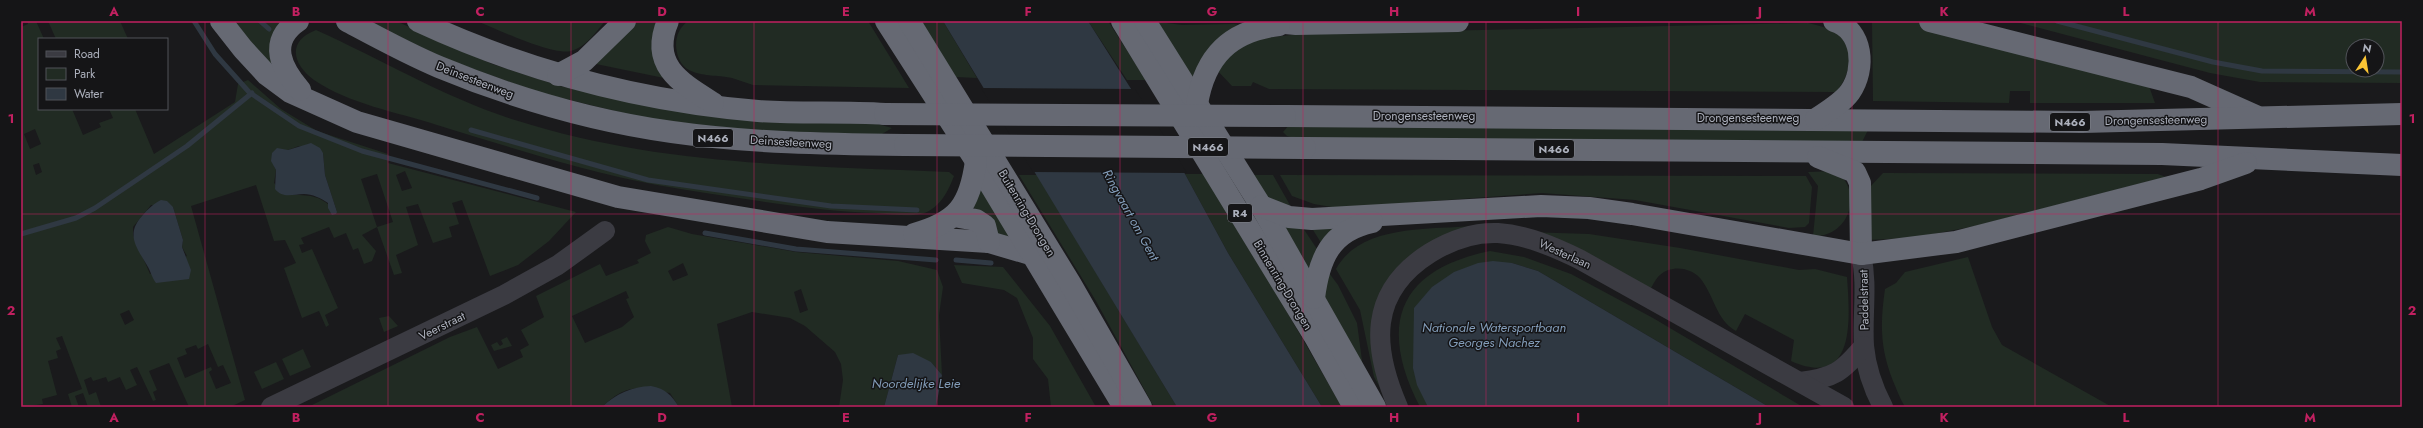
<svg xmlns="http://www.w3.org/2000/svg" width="2423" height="428" font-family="Jost,sans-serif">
<rect width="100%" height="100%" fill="#1a1a1c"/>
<g fill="#212b23" fill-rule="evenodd">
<path d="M27,21H36L44,39H39V109H72L83,135L101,127L99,123L113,118L109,109H135L154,154L235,102L238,84L248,80L281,109L317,131L388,154V163L576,212L549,241L518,265L490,276L462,200L452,203L459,224L449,227L452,237L433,243L418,204L406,207L418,245L396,255L402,273L394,275L377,227L362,235L376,251L372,261L364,264L358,248L353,250L346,233L334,238L329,227L301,238L304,244L299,245L302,253L312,249L338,308L325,315L329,325L326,327L319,311L302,318L284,268L296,263L285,240L274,241L256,185L191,206L245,400L230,407H189L169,363L149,371L157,390L153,392L156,400L153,401L137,367L130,370L137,385L126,390L120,377L108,382L106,377L93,381L91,377L84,380L89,395L96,392L101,407H88L83,393L75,396L79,407H72L68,394L82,389L62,336L56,338L61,349L56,351L58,358L48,361L57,395L42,399L43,404L21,407V27L28,24ZM35,129L41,144L30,149L24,134ZM299,146L323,153L325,175L337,212C319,194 310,195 286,195L274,183L276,170L274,166L281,150H288ZM39,163L42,172L36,175L33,165ZM405,171L412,188L402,191L396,175ZM377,174L393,222L377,227L361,179ZM151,205L173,207L183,240L182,247L187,256L150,274L133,235V227ZM129,310L134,320L125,325L120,314ZM208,344L218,367L223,365L231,383L216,389L209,372L212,370L211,367L185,378L177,358L187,354L185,349L196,345L198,349Z"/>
<polygon points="48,21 120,21 128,39 56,39"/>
<polygon points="230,21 286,21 277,72"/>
<polygon points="367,21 396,21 492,64 560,86 644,105 867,121 892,128 877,137 786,134 648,119 537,92 446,59"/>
<path d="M477,21H605C596,32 586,47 571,51C553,56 496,29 477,21Z"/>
<polygon points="635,21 661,21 664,78 596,64"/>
<path d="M688,21H868L909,88L753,85C746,83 739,80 732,78C708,73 678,80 676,45C676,35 680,27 688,21Z"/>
<polygon points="921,21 943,21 977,78 956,77"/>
<polygon points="1088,21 1108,21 1146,80 1127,80"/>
<polygon points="1151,21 1182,25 1234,24 1244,26 1191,85"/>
<polygon points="1872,21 1930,21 2145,75 2155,103 2030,103 2030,91 2010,91 2009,103 1873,101"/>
<path d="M2013,21H2402V83L2260,82L2210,73ZM2353,46H2377V70H2353Z"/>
<path d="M1808,23C1816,25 1827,27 1835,32C1858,43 1850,77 1836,92L1269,89L1253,82L1251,86H1232L1214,67L1227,51L1263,38L1300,34Z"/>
<path d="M316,30C383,60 445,98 515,120C660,166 799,165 949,172L954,176C947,195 936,214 914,215C902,216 888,214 876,213C841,212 807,208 772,203C734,197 695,192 657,185C583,171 509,147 437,125C397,112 349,104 314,80C292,64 287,41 316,30Z"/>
<polygon points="1290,124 1869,128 1861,144 1298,139 1287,136 1283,132"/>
<path d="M1835,171C1865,191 1849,238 1813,236L1818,186L1808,172Z"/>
<polygon points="1883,173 2158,174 2166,177 1975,226 1913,238 1866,240 1869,188"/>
<polygon points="1185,174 1207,174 1342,407 1322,407 1228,253"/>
<polygon points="1019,175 1037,175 1177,407 1154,407 1096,301"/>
<polygon points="1248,175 1273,175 1295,214 1275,208"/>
<polygon points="1280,175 1806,176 1812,187 1809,223 1805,227 1789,228 1635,200 1542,193 1337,208 1314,204 1292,196"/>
<polygon points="979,179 1020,246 996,237 972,205"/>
<polygon points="1278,223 1301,225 1319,252 1310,279"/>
<polygon points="1344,223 1323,246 1310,225"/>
<path d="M1473,226L1381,299L1391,407L1374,377L1360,310L1336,269C1361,224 1428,230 1473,226Z"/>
<path d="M668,227L692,234L796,252L898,261L937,270L943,287L939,315L942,375L931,362L898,355L884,407H839L843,380L841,364L835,352L805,326L790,318L752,312L717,324L732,407H679L670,393C637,388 629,382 602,407H308L450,337L477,327L498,369L523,357L520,350L529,345L521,330L544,317L536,296L600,264L606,276L639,263L637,260L651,253L645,241L646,235ZM683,263L688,275L673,281L668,271ZM801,289L808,310L800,313L794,292ZM626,291L629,298L626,299L634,317L622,327L585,343L572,316Z"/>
<path d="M1527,232L1589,234L1680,248L1799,270L1815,269L1847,277C1850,319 1856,390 1791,361L1794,340L1745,314L1736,331C1716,320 1714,295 1700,278C1690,267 1671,265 1660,275C1656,278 1653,285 1650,290Z"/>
<path d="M1490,251L1524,257L1571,274L1653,318L1803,407H1769L1538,271L1512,263L1428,407H1420C1378,326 1397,270 1490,251Z"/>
<path d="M1968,257L1992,327L2002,345L2112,407H1905C1900,399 1897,390 1893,381C1880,348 1880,324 1885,289L1896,283L1905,272Z"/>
<polygon points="954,265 1003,267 1050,326 1096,407 1051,407 1048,379 1033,359 1033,338 1017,298 1004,290 962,283"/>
<polygon points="1326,269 1338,285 1357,323 1363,368 1326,303 1323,289"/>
<polygon points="389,316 398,326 384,332 379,318"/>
<polygon points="507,337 512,346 494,351 491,345 497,342 500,346 503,344 501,340"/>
<polygon points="303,349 311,367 290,376 282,359"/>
<polygon points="276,362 284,379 262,389 254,372"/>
</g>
<g fill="#2f3842">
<polygon points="943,21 1088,21 1185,174 1228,253 1322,407 1177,407"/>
<path d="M311,143L320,148L323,153L325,175L337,212L336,214L332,215L328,208V203C321,198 312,194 304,194C293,194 283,199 275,189L276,170L271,161L272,153L277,148L288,150Z"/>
<path d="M161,200L167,201L173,207L183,240L182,247L191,270L189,279L156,283C152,278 151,272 148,267C137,248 125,235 142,216C148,209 153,204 161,200Z"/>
<polygon points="1493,261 1512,263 1538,271 1769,407 1428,407 1417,385 1413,368 1414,308 1432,287 1454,272 1478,263"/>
<polygon points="913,353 931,362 942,375 936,407 884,407 898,355"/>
<path d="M651,386C666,389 671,395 679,407H602C617,393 631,387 651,386Z"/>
</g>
<polygon fill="#1a1a1c" points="981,88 1135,89 1187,173 1033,172"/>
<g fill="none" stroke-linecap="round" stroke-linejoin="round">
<g stroke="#2f3842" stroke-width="5">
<polyline points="194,21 215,54 249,92 299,126 362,151 537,198"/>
<polyline points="260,21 269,29"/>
<polyline points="2057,21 2213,62 2262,71 2402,72"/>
<polyline points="471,130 648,180 831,206 917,210"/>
<polyline points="705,233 796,249 936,260"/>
<polyline points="21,234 76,218 95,208 187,146 252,93"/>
<polyline points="956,260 991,263"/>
</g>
<g stroke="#3b3b42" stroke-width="20">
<path d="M1861,254C1868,285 1862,315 1864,346C1866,368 1873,388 1883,407"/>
<path d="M1800,382C1834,378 1842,372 1864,346"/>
<polyline points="271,407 504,295 558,265 605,231"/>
<path d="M1398,407C1372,347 1368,292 1430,253C1451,240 1473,232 1498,233C1527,235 1554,247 1579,259L1844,407"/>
</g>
<g stroke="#666973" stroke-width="22">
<polyline points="221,21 243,49 267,75 290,92 357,122 618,197 827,232 989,242 1030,254"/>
<path d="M298,21C267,42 282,69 300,90"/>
<path d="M347,21C377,37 408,54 439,67C514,98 593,121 672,132C749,143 827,144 905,145"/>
<path d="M418,21C526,71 639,101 758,111C800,114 843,111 885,114"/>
<path d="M668,21C649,65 681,83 713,103"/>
<polyline points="886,21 976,161 1124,407"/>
<polyline points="909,21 1070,283 1141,407"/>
<polyline points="1122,21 1315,337 1354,407"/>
<polyline points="1145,21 1261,206 1375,407"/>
<polyline points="1260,21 1296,24 1458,21"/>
<polyline points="1930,21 2191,87 2256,116"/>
<polyline points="558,75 584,61 625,21"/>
<path d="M1197,104C1205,56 1230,31 1279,25"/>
<polyline points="1285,116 2082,122 2402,114"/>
<path d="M1816,119C1828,111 1842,103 1850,92C1866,69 1863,30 1834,21"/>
<polyline points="1305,148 2162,154 2402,165"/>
<polyline points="1818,157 1855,172 1860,183 1861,254"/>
<polyline points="1261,206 1289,217 1312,219 1541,206 1589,208 1632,214 1861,254 1956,242 2201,179 2246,163"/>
<polyline points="954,216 976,220 985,226 989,242"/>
<path d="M914,234C958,222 970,205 976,161"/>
<path d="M1314,298C1319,259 1330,231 1372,222"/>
</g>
<g stroke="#666973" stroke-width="22">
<polyline points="885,114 1285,116"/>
<polyline points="905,145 1305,148"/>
</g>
</g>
<path fill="none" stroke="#c12060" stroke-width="1" stroke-opacity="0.55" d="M205,21V407M388,21V407M571,21V407M754,21V407M937,21V407M1120,21V407M1303,21V407M1486,21V407M1669,21V407M1852,21V407M2035,21V407M2218,21V407M21,214H2402"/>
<g text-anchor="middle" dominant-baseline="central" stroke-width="3" stroke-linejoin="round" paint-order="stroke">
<g fill="#151517" stroke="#7f828a" stroke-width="1">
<rect x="2050" y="113" width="40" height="18" rx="3"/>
<rect x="693" y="129" width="40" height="18" rx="3"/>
<rect x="1188" y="138" width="40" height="18" rx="3"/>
<rect x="1534" y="140" width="40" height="18" rx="3"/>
<rect x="1228" y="204" width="24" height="18" rx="3"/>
</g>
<g font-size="11" font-weight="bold" fill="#acb0bc">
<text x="2070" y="122">N466</text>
<text x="713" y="138">N466</text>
<text x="1208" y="147">N466</text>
<text x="1554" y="149">N466</text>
<text x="1240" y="213">R4</text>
</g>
<g font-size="12" fill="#acb0bc" stroke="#151517">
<text transform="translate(475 80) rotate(21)">Deinsesteenweg</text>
<text x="1424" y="116">Drongensesteenweg</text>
<text x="1748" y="118">Drongensesteenweg</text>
<text transform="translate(2156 120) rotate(-1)">Drongensesteenweg</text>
<text transform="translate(791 142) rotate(3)">Deinsesteenweg</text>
<text transform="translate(1027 213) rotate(59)">Buitenring-Drongen</text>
<text transform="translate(1565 254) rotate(24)">Westerlaan</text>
<text transform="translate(1283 285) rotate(59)">Binnenring-Drongen</text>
<text transform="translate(1864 300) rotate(-91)">Paddelstraat</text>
<text transform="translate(442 326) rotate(-26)">Veerstraat</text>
</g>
<g font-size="13" font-style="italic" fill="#829cb8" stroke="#151517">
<text transform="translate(1131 215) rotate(61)">Ringvaart om Gent</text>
<text x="1494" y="327">Nationale Watersportbaan<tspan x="1494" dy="15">Georges Nachez</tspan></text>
<text x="916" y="383">Noordelijke Leie</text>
</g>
</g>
<rect width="2423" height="428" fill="none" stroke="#151517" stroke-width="44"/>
<rect x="38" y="38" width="130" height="72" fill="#151517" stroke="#515359"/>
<rect x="46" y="51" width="20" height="6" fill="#3b3b42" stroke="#515359"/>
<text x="74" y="58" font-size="12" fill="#acb0bc">Road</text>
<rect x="46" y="68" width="20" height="12" fill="#212b23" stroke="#515359"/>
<text x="74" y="78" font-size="12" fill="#acb0bc">Park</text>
<rect x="46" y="88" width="20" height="12" fill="#2f3842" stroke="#515359"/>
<text x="74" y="98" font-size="12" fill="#acb0bc">Water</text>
<g transform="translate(2365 58) rotate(12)"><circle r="19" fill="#151517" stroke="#515359"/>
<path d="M0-3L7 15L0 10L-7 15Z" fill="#fac434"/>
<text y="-6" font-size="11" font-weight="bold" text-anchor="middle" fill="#acb0bc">N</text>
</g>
<rect x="22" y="22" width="2379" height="384" fill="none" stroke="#c12060" stroke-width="1.5"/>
<g font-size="13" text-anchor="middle" font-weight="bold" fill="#c12060">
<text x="114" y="16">A</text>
<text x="296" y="16">B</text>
<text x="480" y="16">C</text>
<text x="662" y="16">D</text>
<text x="846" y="16">E</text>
<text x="1028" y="16">F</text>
<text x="1212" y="16">G</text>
<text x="1394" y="16">H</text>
<text x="1578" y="16">I</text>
<text x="1760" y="16">J</text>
<text x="1944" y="16">K</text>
<text x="2126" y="16">L</text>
<text x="2310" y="16">M</text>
<text x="11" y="123">1</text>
<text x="2412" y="123">1</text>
<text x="11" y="315">2</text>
<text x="2412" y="315">2</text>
<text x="114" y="422">A</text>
<text x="296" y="422">B</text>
<text x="480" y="422">C</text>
<text x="662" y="422">D</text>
<text x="846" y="422">E</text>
<text x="1028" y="422">F</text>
<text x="1212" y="422">G</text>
<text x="1394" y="422">H</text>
<text x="1578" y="422">I</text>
<text x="1760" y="422">J</text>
<text x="1944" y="422">K</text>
<text x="2126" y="422">L</text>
<text x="2310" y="422">M</text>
</g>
</svg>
